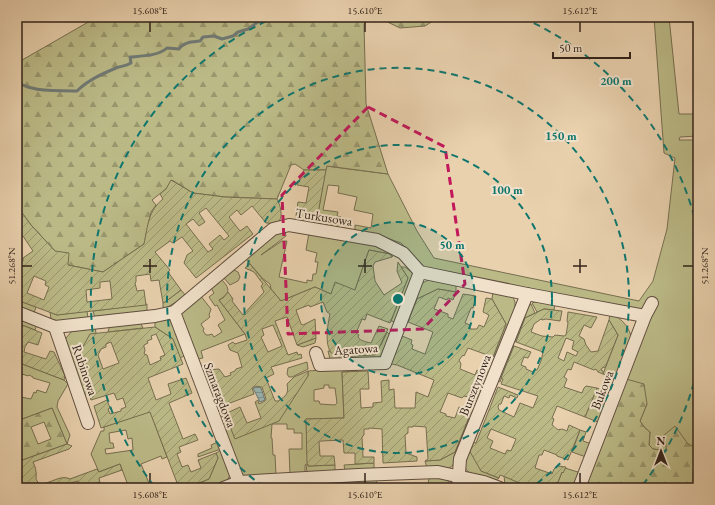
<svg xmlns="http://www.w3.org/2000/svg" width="715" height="505" font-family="'EB Garamond',serif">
<defs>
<pattern id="forest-firs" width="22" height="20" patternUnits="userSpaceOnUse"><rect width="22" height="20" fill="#bbba87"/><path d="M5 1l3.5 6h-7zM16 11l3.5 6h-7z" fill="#99976e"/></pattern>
<pattern id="garden-furrows" width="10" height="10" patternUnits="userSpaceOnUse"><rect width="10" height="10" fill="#bbba87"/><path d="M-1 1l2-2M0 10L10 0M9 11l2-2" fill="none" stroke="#99976e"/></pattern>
<pattern id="water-rules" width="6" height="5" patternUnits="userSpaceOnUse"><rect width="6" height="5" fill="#99b5b2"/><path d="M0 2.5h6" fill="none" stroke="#7d9390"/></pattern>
</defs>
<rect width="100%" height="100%" fill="#e9d1ae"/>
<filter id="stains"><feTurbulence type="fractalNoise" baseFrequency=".005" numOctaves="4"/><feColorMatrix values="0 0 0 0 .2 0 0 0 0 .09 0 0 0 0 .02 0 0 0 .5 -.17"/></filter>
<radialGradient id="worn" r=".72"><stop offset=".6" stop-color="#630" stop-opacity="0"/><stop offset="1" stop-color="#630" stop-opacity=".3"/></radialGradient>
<g fill="#bbba87" stroke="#766e50" fill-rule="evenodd">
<polygon points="654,17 669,17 679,114 698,114 698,136 680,137 679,140 698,140 698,449 688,444 668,451 653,449 649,445 650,432 645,428 640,421 647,404 626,379 652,312 631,310 425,268 401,243 384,237 355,232 355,225 371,228 373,214 354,210 357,197 338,193 339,186 328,185 323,210 338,212 337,216 341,217 339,229 297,222 296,216 317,219 326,166 388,174 417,231 434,258 639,301 653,281 667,229 675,158 664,153"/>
<polygon points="285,231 286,236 261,255 282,241 287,241 279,277 307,283 307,280 312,281 313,274 316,274 318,262 315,262 317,253 306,250 309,233 375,245 396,253 392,257 390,254 369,250 355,290 331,294 315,287 281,301 271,289 270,284 262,278 246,259 275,234"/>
<polygon points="401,267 405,267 413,273 414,280 396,322 391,321 408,278"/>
<polygon points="234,270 238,272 240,277 238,281 230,285 223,277"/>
<path d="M221,279C230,288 231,293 219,300L245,334L201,351L203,358L198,359L181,317L182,312L200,295L211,309L209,315L210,317L201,324L204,329L203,331L206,335H209L212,334L214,337L222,332L218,325L225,320C222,315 220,310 217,305L215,306L209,297L214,293L211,288Z"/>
<polygon points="428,280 456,285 456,292 438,289 417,299 409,320 405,319 421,284"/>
<polygon points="181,290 186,296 166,308 163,307 163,303 165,302"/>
<polygon points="493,292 513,297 515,302 515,310 498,356 494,355 506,324 492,299"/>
<polygon points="17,298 17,300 36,307 34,313 17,306"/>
<polygon points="535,302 555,304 554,310 544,309 537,312 532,303"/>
<polygon points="147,304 147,311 95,318 93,311"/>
<polygon points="531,304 535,313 525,318 516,342 512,340 528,306"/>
<polygon points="87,311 88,318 57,321 51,319 50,312 57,315"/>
<path d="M610,314C622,317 633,331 631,343C630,350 619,371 615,378L603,374L618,335L609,320Z"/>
<polygon points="17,317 37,324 35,330 17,323"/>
<polygon points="167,318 172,323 186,355 180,358 173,339 155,327 155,319"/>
<polygon points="140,322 143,328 108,332 110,325"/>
<polygon points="95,327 96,333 76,359 89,392 84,395 65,341 66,338 73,330"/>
<polygon points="387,332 390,335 380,358 330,359 328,351 329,351 334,354 381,345"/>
<polygon points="316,338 315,343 303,347 297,345"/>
<polygon points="511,345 514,346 500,382 496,380"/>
<polygon points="17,362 64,380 68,384 58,401 57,407 70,435 67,444 52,408 17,421 17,391 19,391 21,397 31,399 34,392 36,393 37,390 46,393 50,383 33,378 33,377 29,375 28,376 22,374 20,381 18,380 17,382"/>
<polygon points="307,362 308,369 292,377 289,377 287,374 288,368"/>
<path d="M357,368V371L342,372L344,418L306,419L308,466L335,465V472L307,473L306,464L305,465V473L290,474L289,449H302V433H294V429H287V424H272L271,438H272L273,455H275L276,475L241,476L219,418L226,415L235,438L255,430L308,376V371ZM324,385H329V388H335L337,403L335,405L320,404L319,401H314V390L324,388Z"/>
<polygon points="208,370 222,406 216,409 202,373"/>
<polygon points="486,372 490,373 481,399 476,398"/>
<polygon points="597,388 612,394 598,422 585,417"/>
<path d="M150,411L167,457L162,459L161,456L141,464L151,488H129L120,464L99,472L91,454L101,431H104V427ZM126,430L128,439L132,438L133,450L106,454L105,449L114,448L113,443H110L109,433Z"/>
<polygon points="469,418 471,420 453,465 448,469 427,468 425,461 440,460 455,452"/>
<polygon points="580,430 586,432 583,441 592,444 586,457 572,452"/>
<polygon points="218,442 221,449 198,457 198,454 212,448 211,445"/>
<path d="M471,442L481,471L499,478L495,481C486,479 463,475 464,463C465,456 469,448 471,442Z"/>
<polygon points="222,450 230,475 227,481 208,488 186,488 209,479 218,458 216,453"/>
<polygon points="374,463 374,469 345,471 344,465"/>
<polygon points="565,468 581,473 575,488 543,488 558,482 562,472"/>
<polygon points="504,476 534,488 514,488 505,485"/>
<path d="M429,478C439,478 450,478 454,488H437L431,484H428Z"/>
<polygon points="377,480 376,487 335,488 335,482"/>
</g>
<g fill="url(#forest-firs)" stroke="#766e50" fill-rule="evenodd">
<polygon points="97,17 371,17 364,24 366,104 388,174 327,166 326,170 304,170 295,164 291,165 277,199 225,197 193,193 172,180 166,189 152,200 156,205 151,212 144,244 103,272 68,265 31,225 17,206 17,63"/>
<polygon points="377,17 439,17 425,26 400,28"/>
<polygon points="626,379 644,384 647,404 640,421 645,428 650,432 649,445 653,449 667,451 663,436 675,426 688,444 698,449 698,467 694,473 694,481 698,485 698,488 583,488"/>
<path d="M52,408L67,444L17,462V421ZM44,422L51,439L38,444L31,427Z"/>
</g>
<g fill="url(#garden-furrows)" stroke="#766e50" fill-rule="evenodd">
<polygon points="304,170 326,170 317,219 296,216 298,202 306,203 309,187 297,185"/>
<path d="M171,180L193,193L225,197L277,199C280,204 285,220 276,223C274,224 269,223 266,223L252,206L241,215L237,210L229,217L240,231L247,226L253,234L196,278L184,263L187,255L193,251L182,237L173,243L170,241L155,252L170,270L168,272L181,290L165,302L163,303L159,280L151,281L150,274L136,276V282L135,283L137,291L144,290L146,305L57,315L17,300V267L19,262L17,261V259L23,261V258L33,251L23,236L17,239V206L31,225L55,251L69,253L68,265L103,272L144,244C148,225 148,211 163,199L160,194L166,189ZM206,208L229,236L224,240L220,235L209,244L213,249L208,252L186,224L193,219L199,226L205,222L199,213ZM34,276L46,281L45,285L49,287L44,300L27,293ZM110,281L112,299L87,302L86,290L100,288V282Z"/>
<path d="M369,250L390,254L392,257L375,262L373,266L375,281L384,295L402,283L397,271L398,262L408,278L390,323L367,314L365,320L362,319L356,333L359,335L358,337C360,341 367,342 371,343L379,326L388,329L377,352L375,355C366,355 341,358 334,355C323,349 328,323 330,314L327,312L323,302L310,307L309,305L296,310L301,324L303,325L315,319L316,338L297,345L287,317L275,321L288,355L297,352L298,355L301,354L302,358L271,367L274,374L266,378L275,401H278C286,396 289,394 287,384L294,377L308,371V376L279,421L235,439L225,414L240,407L247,423L261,418L255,402L258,400L259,404L265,401L266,399L262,387L255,386L252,388L254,394L222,406L208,370L219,369L225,377L231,375L230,373L235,371L236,369L242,367L238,353L230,350L228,345L233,342L235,344L247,340L245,334L219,300L223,298L228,292L233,299L232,301L243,315L264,292L261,286L263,284L254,272L245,268L250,264L281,301L315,287L331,294L335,282L355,290ZM273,325L282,346L268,352L261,337L264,335L262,329Z"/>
<polygon points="438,289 456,292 453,300 448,298 447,300 439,297 434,309 448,314 448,317 453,319 463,294 476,296 473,308 471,308 465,323 470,325 469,326 471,329 477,329 479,325 484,327 489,315 483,312 486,298 492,299 506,324 493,357 468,348 464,356 463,355 459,360 461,364 460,369 475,375 477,370 481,372 483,370 487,371 473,406 467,402 468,397 464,396 462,398 448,393 440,412 446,414 446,416 455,418 459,407 471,412 455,452 440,460 425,461 428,459 426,427 413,426 413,427 408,427 408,433 405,435 406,453 417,457 417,461 383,463 382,429 369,428 369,429 364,429 364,435 362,437 363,457 374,457 374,463 355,464 355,453 344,453 343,440 321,441 319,442 320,456 334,456 335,465 308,466 308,464 307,464 306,419 344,418 342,372 368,371 369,389 360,389 361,408 373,407 373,403 382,402 381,381 389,380 389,390 394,389 395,408 415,408 416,392 428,397 434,380 397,365 391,364 402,336 412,340 411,344 413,345 412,349 425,354 433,332 408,322 417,299"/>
<path d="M544,309L562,311L560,321L546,319L542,320L541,319L534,324L531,332L542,336L553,337L555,335L564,336L566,335L568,323L567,321L568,312L597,317L591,328L584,325L579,336L584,339L586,345L591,352L598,351L609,320L618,335L605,368L603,367L601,370L603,371V374L598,372L596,369L594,370L574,362L571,370L568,369L564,377L567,379L564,387L582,393L584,388L586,386L597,388L585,417L557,406L552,418L554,419L552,425C556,427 556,431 562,429L567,431L569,425L580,430L568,460L557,456V455L544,450L542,455H539L535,468L552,474L554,469L557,466L566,467L563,473L562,472L558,482C554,484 548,487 543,488C531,490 512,479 500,475L499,478L481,471L469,450L472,442L476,443L498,387L518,395L517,398L510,395L509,398L504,396L501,404H499L498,407L499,410L514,417L520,403L533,408L538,396L501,384L503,379L501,378L514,346L531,352L528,358L524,357L521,365L526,367V369L533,372L534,370H537L541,361L543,352L516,342L525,318ZM566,338L574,341L572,349L578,352L576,356L567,352L564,361L558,358ZM491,429L516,439L511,451L507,450L505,454L490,448L493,441L487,438Z"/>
<polygon points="17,323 42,333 38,345 28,342 25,347 24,352 46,359 50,351 54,352 65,376 64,380 17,362"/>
<path d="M155,327L173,339L183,364L148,378L156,400L171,394L168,384L186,378L192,393L169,403L183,439L195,434L198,440L179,447L181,452L177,454L182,467L188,465L191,472L201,468L198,460L216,453L218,458L209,479L186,488H179L150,412L101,428L94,406L107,400L110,408L108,409L110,414L121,411V409L126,407L123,398L117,400L114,393L91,400L76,359L90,334ZM156,334L165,355L160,357L161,360L150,365L147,355L144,354L145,350L144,347V345L148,343L147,341L152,339L151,336ZM111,342L119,363L103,369L98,355L101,349L106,347V344Z"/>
<path d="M67,444L72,446L69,449L33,462C34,464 36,469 36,472C37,478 34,479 40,484C50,484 61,474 70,479L97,469L99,472L120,464L122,470L99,478L100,483L92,486L93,488H81L78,481L71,483L73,488H17V462Z"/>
</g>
<polygon fill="url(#water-rules)" stroke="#707a75" points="258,387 261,388 265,400 260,402 253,388"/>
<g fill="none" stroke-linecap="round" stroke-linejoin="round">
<g stroke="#707a75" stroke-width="3">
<path d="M17,84C24,84 25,87 32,88C46,92 62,90 77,91C88,80 102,74 116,68C122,66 126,66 131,63L130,57C142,56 158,56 167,48L179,49C184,42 191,42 200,41L203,37L214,36L222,39L233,36L238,32L248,29L265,17"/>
<polyline points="698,467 694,473 694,481 698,485"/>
</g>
<defs>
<g id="minor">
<polyline points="17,312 55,327 155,316 174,312 273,229 289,225 377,240 403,253 420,272 527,294 645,316"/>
<polyline points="174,312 241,488"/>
<polyline points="55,327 88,423"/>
<polyline points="316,353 320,365 385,363 420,272"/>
<polyline points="223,488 239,482 358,475 438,472 484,482 500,488"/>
<polyline points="458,488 460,459 527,294"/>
<polyline points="579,488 645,316 652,303"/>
</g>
</defs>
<use href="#minor" stroke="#604e3f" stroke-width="14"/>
<use href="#minor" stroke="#f1e1ca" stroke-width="12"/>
</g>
<path fill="none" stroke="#c2185b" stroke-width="3" stroke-dasharray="8 5" stroke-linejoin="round" d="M368,107L445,147L465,284L423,329L288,334L282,195Z"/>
<path fill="none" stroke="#32221a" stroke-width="1.5" d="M150,22V32M365,22V32M580,22V32M150,259V273M365,259V273M580,259V273M22,266H32M143,266H157M358,266H372M573,266H587M683,266H693M150,473V483M365,473V483M580,473V483"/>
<circle cx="398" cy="299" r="77" fill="#0f766e" fill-opacity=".12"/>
<g fill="none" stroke="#0f766e" stroke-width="2" stroke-dasharray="7 5">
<circle cx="398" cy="299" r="77"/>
<circle cx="398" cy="299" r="154"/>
<path d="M264 487A231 231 0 1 1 532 487"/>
<path d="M697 371A308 308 0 0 1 642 486M154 486A308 308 0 0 1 273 18M523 18A308 308 0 0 1 697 227"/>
</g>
<g text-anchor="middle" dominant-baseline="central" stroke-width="4" stroke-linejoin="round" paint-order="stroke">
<g font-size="13" fill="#32221a" stroke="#f1e1ca">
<text transform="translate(324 217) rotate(9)">Turkusowa</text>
<text transform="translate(356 349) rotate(-4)">Agatowa</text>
<text transform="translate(85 370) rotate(71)">Rubinowa</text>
<text transform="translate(475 385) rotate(-68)">Bursztynowa</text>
<text transform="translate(602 390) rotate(-69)">Bukowa</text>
<text transform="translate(220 395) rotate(69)">Szmaragdowa</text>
</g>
</g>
<circle cx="398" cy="299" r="6" fill="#0f766e" stroke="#f1e1ca" stroke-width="2"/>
<g font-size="12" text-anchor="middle" font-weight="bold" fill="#0f766e" stroke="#f1e1ca" stroke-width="4" stroke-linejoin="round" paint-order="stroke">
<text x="616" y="85">200 m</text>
<text x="561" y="140">150 m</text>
<text x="507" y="194">100 m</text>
<text x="452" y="249">50 m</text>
</g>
<rect width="715" height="505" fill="none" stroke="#e9d1ae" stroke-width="44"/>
<g transform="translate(661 451)" stroke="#f1e1ca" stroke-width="3" paint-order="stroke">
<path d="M0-3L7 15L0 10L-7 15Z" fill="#32221a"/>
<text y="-6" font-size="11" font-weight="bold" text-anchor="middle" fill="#32221a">N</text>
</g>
<path d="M553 52v6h77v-6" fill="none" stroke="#32221a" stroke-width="2"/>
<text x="559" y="52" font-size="12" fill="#32221a" stroke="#f1e1ca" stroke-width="3" paint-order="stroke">50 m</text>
<rect x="22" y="22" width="671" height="461" fill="none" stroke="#32221a" stroke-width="1.5"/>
<g font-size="10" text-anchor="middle" fill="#32221a">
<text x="150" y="14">15.608°E</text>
<text x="365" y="14">15.610°E</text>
<text x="580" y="14">15.612°E</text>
<text transform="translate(11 266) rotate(-90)" y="4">51.268°N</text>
<text transform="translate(704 266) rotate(-90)" y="4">51.268°N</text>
<text x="150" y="498">15.608°E</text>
<text x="365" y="498">15.610°E</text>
<text x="580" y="498">15.612°E</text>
</g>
<rect width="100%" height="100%" filter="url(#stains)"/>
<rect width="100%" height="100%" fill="url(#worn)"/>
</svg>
